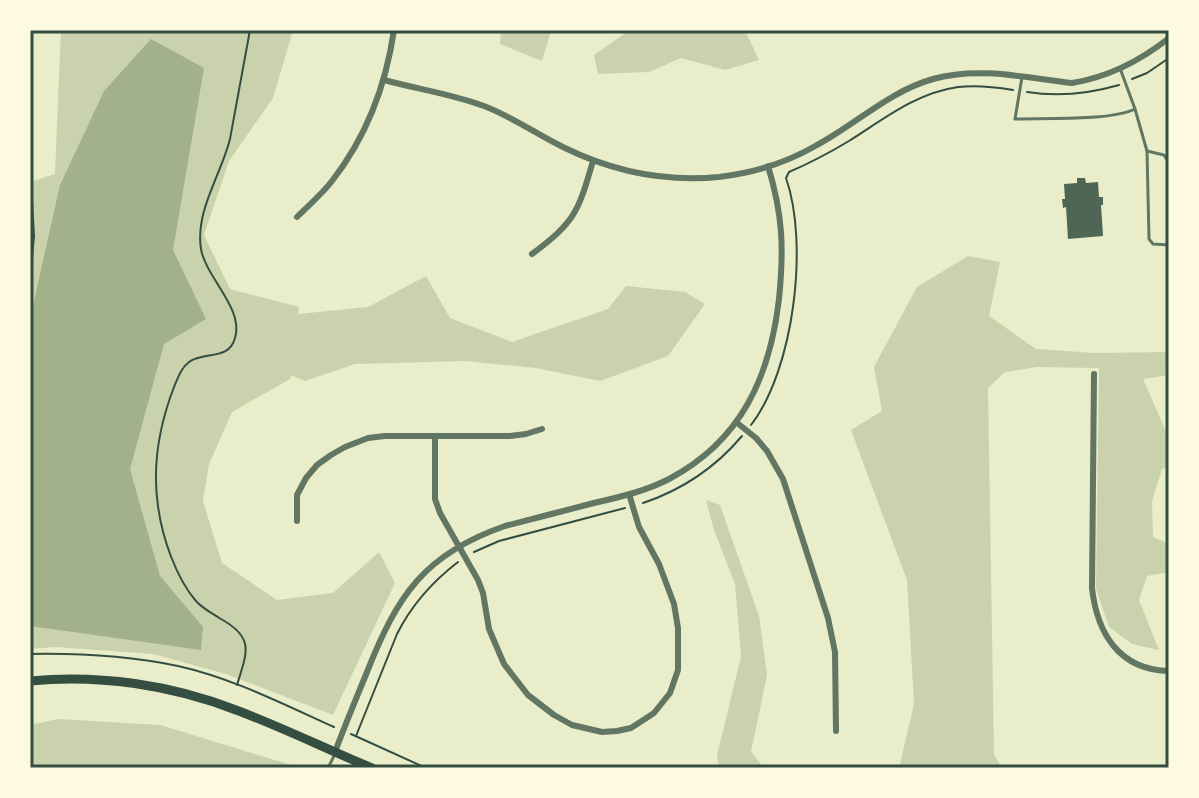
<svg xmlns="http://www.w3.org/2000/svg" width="1199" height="798" font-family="Figtree,sans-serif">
<rect width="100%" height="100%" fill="#e9edc9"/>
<g fill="#cad2ad">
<polygon points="61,30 293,30 273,98 229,161 204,235 230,289 299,307 298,314 368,307 426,276 450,318 512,342 608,309 626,286 685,292 705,304 668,356 600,381 536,368 465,361 355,364 305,381 291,375 290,379 232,412 209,464 203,501 222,563 277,600 333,593 379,552 395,583 333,715 226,674 153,654 56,647 30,649 30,182 55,174"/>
<polygon points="501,30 551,31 542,61 500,44"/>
<polygon points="630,30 745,30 759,60 725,70 681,58 649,72 598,74 594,55"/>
<polygon points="968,256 1000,262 989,316 1036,349 1095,353 1169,352 1169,375 1143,379 1169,438 1169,467 1162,469 1152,501 1153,537 1169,544 1169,572 1147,576 1139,600 1159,650 1132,644 1109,627 1096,589 1099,368 1037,367 1005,372 988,388 994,755 1002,768 899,768 914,704 907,580 851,430 882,411 874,367 917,287"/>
<polygon points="706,500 720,505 759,616 767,675 751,752 764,768 719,768 717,755 741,657 735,584 714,530"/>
<polygon points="58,719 160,725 301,768 30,768 30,725"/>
</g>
<polygon fill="#a3b18a" points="151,39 204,68 173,250 206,319 164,344 130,469 160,576 203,627 201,650 30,626 30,319 60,185 104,91"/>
<polygon fill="#4f6655" points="1077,178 1085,178 1086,183 1098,182 1099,197 1103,197 1103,205 1101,205 1103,236 1068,239 1066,207 1063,208 1062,199 1065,199 1064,184 1077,183"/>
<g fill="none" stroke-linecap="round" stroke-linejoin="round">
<g stroke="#344e41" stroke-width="2">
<polyline points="1132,79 1147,73 1169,58"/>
<path d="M1027,92C1059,97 1088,94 1119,85"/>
<polyline points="30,164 34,236 30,280"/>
<path d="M751,425C794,369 809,244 786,178L789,172C810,163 829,153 849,141C884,119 916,93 958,87C977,85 995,87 1013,90"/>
<path d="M643,503C682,490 715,468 742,436"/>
<polyline points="474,552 499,541 625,508"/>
<path d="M30,654C80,653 129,656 178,666C232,678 283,704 334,727"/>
<path d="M237,685C247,652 255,638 221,619C212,613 203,609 196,601C176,578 162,537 158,506C152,465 159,426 174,387C178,378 181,368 189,362C204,351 229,361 235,338C244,308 206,278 201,249C195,211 221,175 230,139L250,30"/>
<polyline points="351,734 426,768"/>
<path d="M356,736L397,634C412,604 432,582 458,562"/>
</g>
<g stroke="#617663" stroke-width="3">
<path d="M1022,77L1015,119C1045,118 1110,121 1135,109L1121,71"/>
<polyline points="1135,109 1147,151 1149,239 1153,244 1169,245"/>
<polyline points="1147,151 1164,155 1169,163"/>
<polyline points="328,768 334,756"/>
</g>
<g stroke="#617663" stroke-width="6">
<path d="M384,80C417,89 452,94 484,106C513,117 538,135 565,148C614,172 665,182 719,177C753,173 788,162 817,145C856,124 890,91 933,79C979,66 1027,78 1072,83C1109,77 1140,61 1169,38"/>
<path d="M297,217C309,205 322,194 332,181C367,136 386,85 394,30"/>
<path d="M532,254C576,221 578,212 593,161"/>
<path d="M1094,374L1092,588C1097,633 1119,670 1169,671"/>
<polyline points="736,422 756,438 767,451 783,479 828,618 835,652 836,731"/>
<polyline points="435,437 435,499 440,513 478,580 483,593 489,629 504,664 528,695 554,715 572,725 602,732 617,731 631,728 654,713 670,693 678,670 678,628 674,604 659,564 639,527 629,494"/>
<polyline points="297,521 297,495 306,478 317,465 331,455 345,447 368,438 385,436 510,436 526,434 542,429"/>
<path d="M335,752C345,725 356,699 367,672C397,596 424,554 505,526C535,518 564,511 594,503C620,497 646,491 669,479C741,441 770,377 779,299C784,249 783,215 768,166"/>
</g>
<path stroke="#344e41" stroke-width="9" d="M30,681C99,674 172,685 236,710C282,727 326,749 372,768"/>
</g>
<rect width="1199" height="798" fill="none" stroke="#fefae0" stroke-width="64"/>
<rect x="32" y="32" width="1135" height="734" fill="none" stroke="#344e41" stroke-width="3"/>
</svg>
